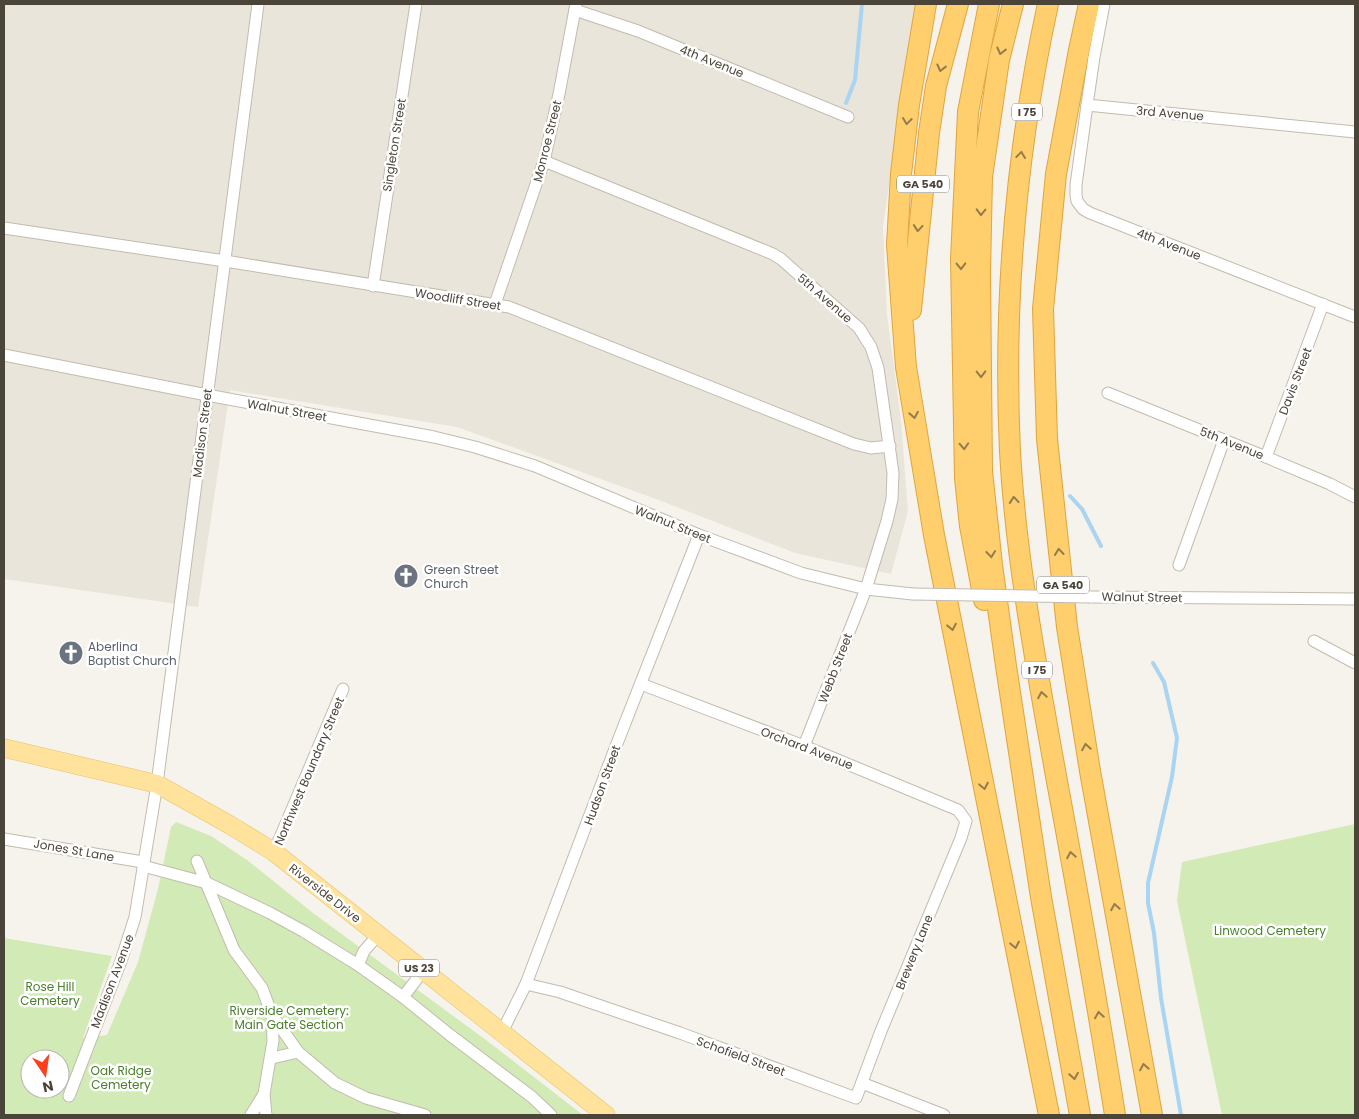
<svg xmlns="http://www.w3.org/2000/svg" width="1359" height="1119" font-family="Poppins,sans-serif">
<rect width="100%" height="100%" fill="#f6f3ec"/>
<polygon fill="#eae5da" points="4,4 917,4 883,226 887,315 901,420 908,511 891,574 795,553 656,499 457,427 230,390 198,607 4,579"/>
<g fill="#d2eab5" fill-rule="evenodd">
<path d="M176,822L211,836L247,860L313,913L486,1040L583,1115H4V938L112,956L83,1038L107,1035L138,962L158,889L171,827ZM30,1059H60V1089H30Z"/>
<polygon points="1355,824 1355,1115 1222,1115 1177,901 1182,862"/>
</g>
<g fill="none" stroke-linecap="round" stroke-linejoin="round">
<g stroke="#a9d4f2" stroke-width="4">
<polyline points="846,103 855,80 862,4"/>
<polyline points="1070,496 1082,509 1101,546"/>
<polyline points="1153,663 1164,682 1177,738 1172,777 1148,883 1148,903 1154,933 1161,998 1181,1115"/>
</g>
<defs>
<g id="minor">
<polyline points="1104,4 1094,57 1087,105 1355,132"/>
<polyline points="575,10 638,31 848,117"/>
<polyline points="1087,105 1076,185 1076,195 1077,201 1083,209 1090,213 1355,317"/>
<polyline points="544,161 773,254 781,259 859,328 871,347 878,368 893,473 892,499 887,521 866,589 804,746"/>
<polyline points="4,228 225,261 509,307 854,444 871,448 890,446"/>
<polyline points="373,286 416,4"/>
<polyline points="495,304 544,161 559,94 576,4"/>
<polyline points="4,355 207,395 434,437 475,447 535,466 699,535 801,573 866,589 913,594"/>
<polyline points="1108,393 1266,457 1330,484 1355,497"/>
<polyline points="1266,457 1323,304"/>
<polyline points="1179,565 1224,440"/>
<polyline points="1090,597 1355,599"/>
<polyline points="1314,641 1355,663"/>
<polyline points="4,839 143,862"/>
<polyline points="274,852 343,689"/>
<polyline points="197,861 234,950 262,988 272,1015 298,1052 335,1083 366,1098 425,1115"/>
<polyline points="143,866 207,883 270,913 303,931 358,965 403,997 450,1035 532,1097 551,1115"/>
<polyline points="358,965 364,951 378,935"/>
<polyline points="526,984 560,992 680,1033 856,1098 881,1031 961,838 966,821 958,810 804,746 641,684"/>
<polyline points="403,997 423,971"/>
<polyline points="501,1034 526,984 616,746 699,535"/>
<polyline points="272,1058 298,1052"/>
<polyline points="862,1083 944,1115"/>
<polyline points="69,1096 121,961 135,917 157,784 258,4"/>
<polyline points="251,1115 264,1094"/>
<polyline points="266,1115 264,1094 273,1041 272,1015"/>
</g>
<polyline id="primary" points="4,748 157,784 230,825 274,852 606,1115"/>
<g id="motorway">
<polyline points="926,4 909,105 901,174 897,245 906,367 934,535 1049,1115"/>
<polyline points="1013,4 999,60 982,177 980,273 982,471 992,565 1006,666 1041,897 1080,1115"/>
<path d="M1048,4C1016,151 1003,301 1010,452C1016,561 1037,669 1056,776C1077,889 1097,1002 1115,1115"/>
<polyline points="1089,4 1079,50 1056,174 1043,309 1047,439 1067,627 1090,771 1152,1115"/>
<polyline points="911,310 929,133 936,86 958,4"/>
<polyline points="984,600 970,526 965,478 961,259 968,112 989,4"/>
</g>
</defs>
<use href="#minor" stroke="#c2bbae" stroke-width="13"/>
<use href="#primary" stroke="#e6c16a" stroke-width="19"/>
<use href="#motorway" stroke="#e0a43c" stroke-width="22"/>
<use href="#minor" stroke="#fff" stroke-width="11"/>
<use href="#primary" stroke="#ffe39c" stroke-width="18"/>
<use href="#motorway" stroke="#ffcf6e" stroke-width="20"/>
<defs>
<polyline id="minor-bridge" points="913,594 1090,597"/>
</defs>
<use href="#minor-bridge" stroke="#c2bbae" stroke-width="13" stroke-linecap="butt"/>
<use href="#minor-bridge" stroke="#fff" stroke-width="11"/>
</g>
<defs><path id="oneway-chevron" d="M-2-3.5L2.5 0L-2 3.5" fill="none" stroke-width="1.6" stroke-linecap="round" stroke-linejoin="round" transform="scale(1.25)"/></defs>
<g stroke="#937c4e">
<use href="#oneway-chevron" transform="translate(1001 51) rotate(104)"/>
<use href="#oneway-chevron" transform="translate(941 68) rotate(104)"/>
<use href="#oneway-chevron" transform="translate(907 121) rotate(97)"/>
<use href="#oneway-chevron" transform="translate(1021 155) rotate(-83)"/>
<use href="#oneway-chevron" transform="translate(981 212) rotate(91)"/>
<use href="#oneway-chevron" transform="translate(918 228) rotate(95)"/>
<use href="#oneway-chevron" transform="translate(961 266) rotate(89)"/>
<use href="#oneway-chevron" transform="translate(981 374) rotate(89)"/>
<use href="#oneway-chevron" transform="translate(914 415) rotate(80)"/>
<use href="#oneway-chevron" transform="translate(964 446) rotate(87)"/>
<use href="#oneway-chevron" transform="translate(1014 500) rotate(-95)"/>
<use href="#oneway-chevron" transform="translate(1059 552) rotate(-96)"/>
<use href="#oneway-chevron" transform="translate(991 554) rotate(84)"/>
<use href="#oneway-chevron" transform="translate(952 627) rotate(79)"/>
<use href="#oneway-chevron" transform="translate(1042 695) rotate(-100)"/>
<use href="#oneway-chevron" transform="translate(1086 747) rotate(-99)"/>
<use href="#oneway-chevron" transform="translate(984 786) rotate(79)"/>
<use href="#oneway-chevron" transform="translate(1071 855) rotate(-100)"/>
<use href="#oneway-chevron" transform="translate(1115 907) rotate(-100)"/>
<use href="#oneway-chevron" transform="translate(1015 945) rotate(79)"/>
<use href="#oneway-chevron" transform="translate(1099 1015) rotate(-99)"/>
<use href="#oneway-chevron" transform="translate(1144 1067) rotate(-100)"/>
<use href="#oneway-chevron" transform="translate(1074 1076) rotate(81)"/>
</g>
<defs>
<symbol id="church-disc" viewBox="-11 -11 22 22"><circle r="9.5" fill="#6b7280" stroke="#fff"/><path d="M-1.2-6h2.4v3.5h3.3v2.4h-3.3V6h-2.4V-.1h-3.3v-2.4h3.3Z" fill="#fff"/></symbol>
</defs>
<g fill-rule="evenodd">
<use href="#church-disc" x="392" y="562" width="28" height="28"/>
<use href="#church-disc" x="57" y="639" width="28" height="28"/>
</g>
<g text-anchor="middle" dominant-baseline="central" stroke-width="5" stroke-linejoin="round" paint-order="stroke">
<g fill="#fff" stroke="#817c74" stroke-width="1">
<rect x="1012" y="103.5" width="30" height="17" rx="4"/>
<rect x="897" y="175.5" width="52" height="17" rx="4"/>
<rect x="1037" y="576.5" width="52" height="17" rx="4"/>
<rect x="1022" y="661.5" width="30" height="17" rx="4"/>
<rect x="399" y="959.5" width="40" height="17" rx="4"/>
</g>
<g font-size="11" font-weight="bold" fill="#4b4439">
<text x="1027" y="112">I 75</text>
<text x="923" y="184">GA 540</text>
<text x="1063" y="585">GA 540</text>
<text x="1037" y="670">I 75</text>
<text x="419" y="968">US 23</text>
</g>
<g font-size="12" fill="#4b4439" stroke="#fff">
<text transform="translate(712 61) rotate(22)">4th Avenue</text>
<text transform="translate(1170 113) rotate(5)">3rd Avenue</text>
<text transform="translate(547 141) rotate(-76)">Monroe Street</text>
<text transform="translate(394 145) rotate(-81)">Singleton Street</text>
<text transform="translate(1169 244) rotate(21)">4th Avenue</text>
<text transform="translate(825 298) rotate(41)">5th Avenue</text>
<text transform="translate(458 299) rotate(9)">Woodliff Street</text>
<text transform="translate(1295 381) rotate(-69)">Davis Street</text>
<text transform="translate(287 410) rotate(10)">Walnut Street</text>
<text transform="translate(202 433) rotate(-83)">Madison Street</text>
<text transform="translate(1232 443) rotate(22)">5th Avenue</text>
<text transform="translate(673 524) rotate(22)">Walnut Street</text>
<text transform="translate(1142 597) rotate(1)">Walnut Street</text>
<text transform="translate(835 668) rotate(-69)">Webb Street</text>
<text transform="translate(807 748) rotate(21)">Orchard Avenue</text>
<text transform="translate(309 771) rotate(-67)">Northwest Boundary Street</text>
<text transform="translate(602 785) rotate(-70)">Hudson Street</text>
<text transform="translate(74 850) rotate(10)">Jones St Lane</text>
<text transform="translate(325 893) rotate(38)">Riverside Drive</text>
<text transform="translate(914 952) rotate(-68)">Brewery Lane</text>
<text transform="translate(112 981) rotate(-69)">Madison Avenue</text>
<text transform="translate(741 1056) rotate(20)">Schofield Street</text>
</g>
<g font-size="12" fill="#5b616d" stroke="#fff" text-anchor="start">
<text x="424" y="569">Green Street<tspan x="424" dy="14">Church</tspan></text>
<text x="88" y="646">Aberlina<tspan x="88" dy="14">Baptist Church</tspan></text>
</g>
<g font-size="12" fill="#4a7f2a" stroke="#fff">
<text x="1270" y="930">Linwood Cemetery</text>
<text x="50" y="986">Rose Hill<tspan x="50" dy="14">Cemetery</tspan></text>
<text x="289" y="1010">Riverside Cemetery:<tspan x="289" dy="14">Main Gate Section</tspan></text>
<text x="121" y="1070">Oak Ridge<tspan x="121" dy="14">Cemetery</tspan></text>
</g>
</g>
<rect width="1359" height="1119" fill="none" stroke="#4b4439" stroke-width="10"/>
<g transform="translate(45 1074) rotate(167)"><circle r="24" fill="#ffffff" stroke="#b7b4b0"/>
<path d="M0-4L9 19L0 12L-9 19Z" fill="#fc3f1d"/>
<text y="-8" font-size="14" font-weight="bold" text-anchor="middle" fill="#4b4439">N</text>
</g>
</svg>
